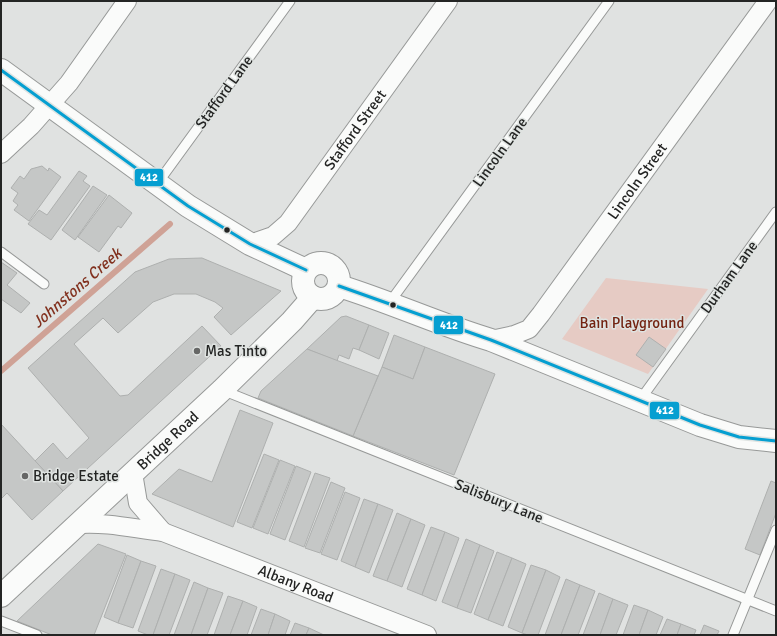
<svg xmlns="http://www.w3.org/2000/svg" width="777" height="636" font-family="Signika,sans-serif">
<rect width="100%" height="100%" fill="#e0e2e1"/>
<polygon fill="#e6cbc4" points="606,278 708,289 648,374 562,339"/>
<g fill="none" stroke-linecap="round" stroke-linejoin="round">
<polyline stroke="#cfa296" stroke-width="6" points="1,371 170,224"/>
</g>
<g fill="#c5c7c6" stroke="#aeb0af">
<polygon points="42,166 48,171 49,168 61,177 29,221 14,210 18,205 13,201 18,193 11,188 20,176 24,179 31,169"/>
<polygon points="79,171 87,176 83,181 90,186 51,240 28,224 39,210 47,215"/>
<polygon points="93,186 107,195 75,240 62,230"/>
<polygon points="109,195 132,213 121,228 118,226 99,252 78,237"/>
<polygon points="202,258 281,291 231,335 214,317 223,308 215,302 196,294 174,294 153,302 118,333 103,318 74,344 120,396 128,395 202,326 221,346 63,491 35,461 53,443 67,459 89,438 28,368 135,272 169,259"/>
<polygon points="1,262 17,273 7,285 30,303 21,313 1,299"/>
<polygon points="346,316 369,325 359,350 353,348 349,359 339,355 337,361 307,349 341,317"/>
<polygon points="369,325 389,333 379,359 359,350"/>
<polygon points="394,335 425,347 413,379 382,367"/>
<polygon points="649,337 666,349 653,367 636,355"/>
<polygon points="425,347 495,374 454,475 353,436 382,367 413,379"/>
<polygon points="307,349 378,376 353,436 258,398 261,391"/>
<polygon points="240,410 273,423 233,527 152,494 179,469 212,482"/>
<polygon points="1,424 63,491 32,520 7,493 1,499"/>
<polygon points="264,454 279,460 252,528 237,522"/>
<polygon points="280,460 295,466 268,534 253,528"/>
<polygon points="296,466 311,472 285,540 270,534"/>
<polygon points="315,473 330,478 304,547 289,541"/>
<polygon points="771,481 776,483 776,513 760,555 745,549"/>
<polygon points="331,482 345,488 320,553 305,548"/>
<polygon points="345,492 360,498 337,560 321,554"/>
<polygon points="364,499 378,504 355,567 341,561"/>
<polygon points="378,504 393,510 369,573 355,567"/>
<polygon points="397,513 411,519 387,581 373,576"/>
<polygon points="411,519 425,525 402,587 387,581"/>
<polygon points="431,527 445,532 422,595 407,589"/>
<polygon points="445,532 459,538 436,601 422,595"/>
<polygon points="466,539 480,545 457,608 442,602"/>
<polygon points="98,544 126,554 94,635 52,635 17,621"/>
<polygon points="480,545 494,551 471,613 457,608"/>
<polygon points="497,552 512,558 488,620 474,614"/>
<polygon points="127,555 141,561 118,623 104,617"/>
<polygon points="512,558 526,564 503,626 488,620"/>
<polygon points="141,561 156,566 133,628 118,623"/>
<polygon points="531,565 546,570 522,633 508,627"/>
<polygon points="161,569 175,574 153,635 148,635 138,631"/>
<polygon points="546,570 560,577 538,635 528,635 522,633"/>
<polygon points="175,574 190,580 169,635 153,635"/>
<polygon points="566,579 580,585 561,635 545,635"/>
<polygon points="194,582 208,588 191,635 174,635"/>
<polygon points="580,585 595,591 578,635 561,635"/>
<polygon points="208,588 223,593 207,635 191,635"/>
<polygon points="599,593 613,599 600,635 583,635"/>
<polygon points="228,596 243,601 230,635 214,635"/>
<polygon points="613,599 628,605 616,635 600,635"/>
<polygon points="243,601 257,607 247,635 230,635"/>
<polygon points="634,605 648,610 639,635 623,635"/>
<polygon points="261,609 275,614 268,635 251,635"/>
<polygon points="648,610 663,617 656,635 639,635"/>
<polygon points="275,614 290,621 285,635 268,635"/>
<polygon points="667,619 681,624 677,635 660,635"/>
<polygon points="295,623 309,628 306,635 290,635"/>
<polygon points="681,624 696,630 694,635 677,635"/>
<polygon points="704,625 719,631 717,635 700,635"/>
<polygon points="309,628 324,635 306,635"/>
</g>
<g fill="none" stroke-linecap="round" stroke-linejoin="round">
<defs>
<g id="service">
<polyline points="157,184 290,1"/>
<polyline points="1,252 44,284"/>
<polyline points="390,302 609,1"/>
<polyline points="222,390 776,611"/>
<polyline points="640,400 776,212"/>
<polyline points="1,621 37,635"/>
<polyline points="733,635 776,530"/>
</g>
<g id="minor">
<polyline points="1,154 31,126 69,83 127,1"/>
<path id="s1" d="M250,244L273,236L288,223L448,1"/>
<path id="s2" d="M491,340L514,335L529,329L541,314L768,1"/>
<polyline points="133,473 138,503 163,532"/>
<path id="s3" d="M79,524C108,522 135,529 163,532L427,635"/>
</g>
<g id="secondary">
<polyline points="1,70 188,206 250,244 306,270"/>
<circle cx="321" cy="281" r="18"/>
<path d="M339,286C391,302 440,325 491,340L700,425L739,437L776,441"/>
<path id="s4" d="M1,596L222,390L292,321L313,297"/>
</g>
</defs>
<use href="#service" stroke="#979998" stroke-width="11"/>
<use href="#minor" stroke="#979998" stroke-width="20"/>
<use href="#secondary" stroke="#979998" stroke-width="24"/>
<use href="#service" stroke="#fafbfa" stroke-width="9"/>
<use href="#minor" stroke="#fafbfa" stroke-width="18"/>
<use href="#secondary" stroke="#fafbfa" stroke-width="22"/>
<defs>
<g id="bus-1">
<polyline points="1,70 188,206 250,244 306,270"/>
<polyline points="339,286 491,340 700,425 739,437 776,441"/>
</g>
</defs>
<use href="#bus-1" stroke="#dfe3e1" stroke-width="6"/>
<use href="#bus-1" stroke="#059fd1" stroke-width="3"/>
</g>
<g fill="#242524" stroke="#dfe3e1" stroke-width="1.5">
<circle cx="227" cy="230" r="3.5"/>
<circle cx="393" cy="305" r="3.5"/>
</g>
<g fill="#666766" stroke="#dfe3e1" stroke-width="1.5">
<circle cx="197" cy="351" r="4"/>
<circle cx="25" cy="476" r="4"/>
</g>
<g text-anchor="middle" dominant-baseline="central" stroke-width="3" stroke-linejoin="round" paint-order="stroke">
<g font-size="15" fill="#242524" stroke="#dfe3e1">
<text transform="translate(224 92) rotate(-54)">Stafford Lane</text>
<text stroke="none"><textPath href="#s1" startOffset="159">Stafford Street</textPath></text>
<text transform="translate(500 152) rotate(-54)">Lincoln Lane</text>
<text stroke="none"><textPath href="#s2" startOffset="223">Lincoln Street</textPath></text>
<text transform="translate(729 277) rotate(-54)">Durham Lane</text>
<text stroke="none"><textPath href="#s4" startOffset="228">Bridge Road</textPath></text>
<text transform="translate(499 501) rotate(22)">Salisbury Lane</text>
<text stroke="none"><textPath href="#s3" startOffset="227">Albany Road</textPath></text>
</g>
<g font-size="15" fill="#732311" stroke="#dfe3e1">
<text x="632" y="323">Bain Playground</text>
</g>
<g font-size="15" fill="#242524" stroke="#dfe3e1" text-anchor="start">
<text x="205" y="351">Mas Tinto</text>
<text x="33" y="476">Bridge Estate</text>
</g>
<g font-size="16" font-style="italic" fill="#82311f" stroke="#dfe3e1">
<text transform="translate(77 288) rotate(-41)">Johnstons Creek</text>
</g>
</g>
<g stroke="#dfe3e1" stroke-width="1.5">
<rect x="134" y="168" width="30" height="19" rx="4" fill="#059fd1"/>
<rect x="433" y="315" width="31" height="20" rx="4" fill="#059fd1"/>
<rect x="649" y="401" width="31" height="19" rx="4" fill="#059fd1"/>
</g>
<g font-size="11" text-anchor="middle" font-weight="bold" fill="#fff">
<text x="149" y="181">412</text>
<text x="449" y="329">412</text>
<text x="665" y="414">412</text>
</g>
<rect width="777" height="636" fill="none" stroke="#242524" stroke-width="4"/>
</svg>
